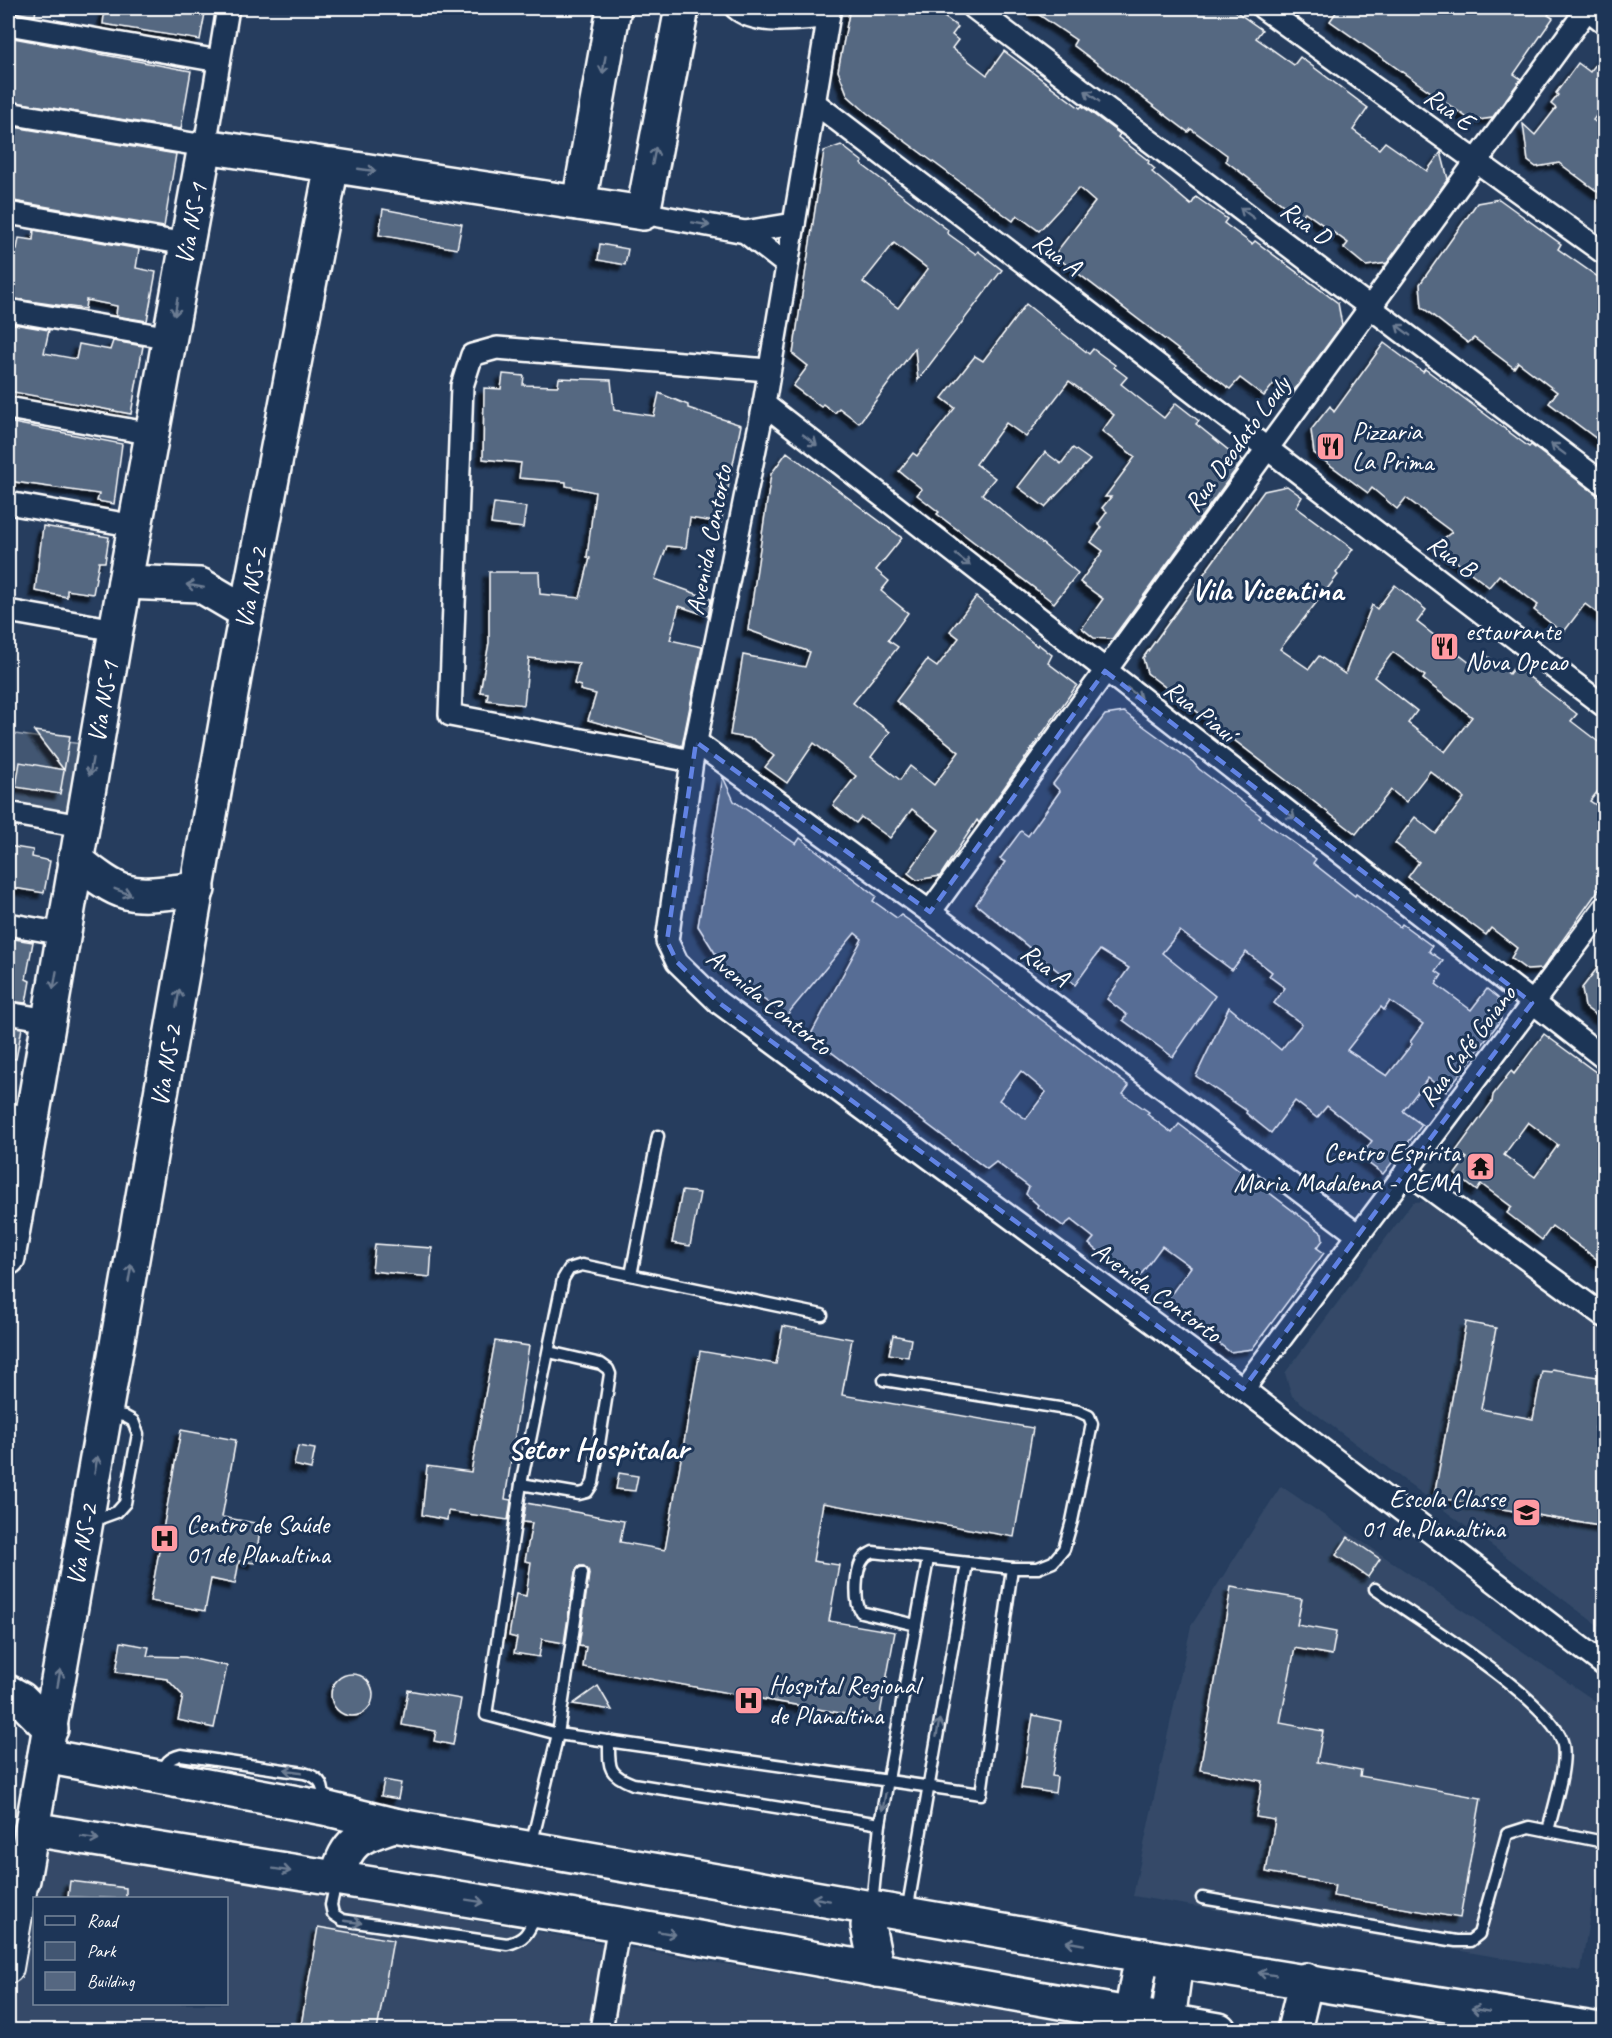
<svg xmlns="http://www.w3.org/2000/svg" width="1612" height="2038" font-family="Caveat,sans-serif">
<defs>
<filter id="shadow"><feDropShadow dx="-5.5" dy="5.5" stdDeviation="1.5" flood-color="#0009"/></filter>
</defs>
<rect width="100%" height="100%" fill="#263d5e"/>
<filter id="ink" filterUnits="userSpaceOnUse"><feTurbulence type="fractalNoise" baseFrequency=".0167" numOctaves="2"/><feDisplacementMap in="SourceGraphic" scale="12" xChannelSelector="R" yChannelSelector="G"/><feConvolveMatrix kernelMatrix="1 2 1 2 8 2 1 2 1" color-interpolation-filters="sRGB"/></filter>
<g filter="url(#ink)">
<g fill="#344a68" fill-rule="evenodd">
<polygon points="1432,1201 1604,1330 1604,1630 1292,1396 1285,1373 1413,1202"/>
<polygon points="1281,1486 1604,1707 1604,1825 1581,1971 1133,1896 1191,1626"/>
<path d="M54,1847L676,1956L1127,2030H8L38,1861ZM34,1898H226V2004H34Z"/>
</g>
<polygon fill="#425672" stroke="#a0aab8" stroke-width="1.5" points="8,733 87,745 75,815 8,806"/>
<g fill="#556781" stroke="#fff" stroke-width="1.5" fill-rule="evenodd" filter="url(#shadow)">
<polygon points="10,8 36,8 35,16 9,11"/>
<polygon points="105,8 206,8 200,40 103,24"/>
<polygon points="850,8 945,8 940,14 958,27 952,35 958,40 952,48 987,75 1004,51 1080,108 1082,106 1120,134 1118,137 1149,161 1148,163 1155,169 1152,172 1191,205 1196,197 1227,219 1224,223 1252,244 1255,241 1338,303 1342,325 1292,393 1276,381 1264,396 1240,378 1230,389 1054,255 1095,202 1079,188 1039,231 1017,215 1013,221 867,113 848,96 838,71"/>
<polygon points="1029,8 1231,8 1262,30 1256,38 1294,65 1300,57 1368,108 1353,130 1379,149 1385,142 1427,171 1441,152 1448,179 1387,263 1366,266 1344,248 1348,243 1305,212 1300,218 1226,161 1227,155 1191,129 1188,132 1073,45 1076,40"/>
<polygon points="1339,8 1554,8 1548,15 1553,18 1514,74 1521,79 1492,118 1472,121 1330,21"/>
<polygon points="8,37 191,71 181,129 8,101 8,63 11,45 8,45"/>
<polygon points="1605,53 1605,104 1593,120 1605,129 1605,197 1559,163 1536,167 1528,161 1523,124 1535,135 1556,108 1551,104 1558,95 1556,93 1578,63 1590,72"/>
<polygon points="8,126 176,154 164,227 8,200"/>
<path d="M841,145L863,162L861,164L948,230L947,233L976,254L978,251L1002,270L918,380L915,348L859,423L839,408L835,413L823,404L821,407L793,386L808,366L793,354L824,151ZM894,243L928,269L898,308L863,282Z"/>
<polygon points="1499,199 1561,244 1558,249 1605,282 1605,445 1549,403 1557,392 1518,362 1514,368 1474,338 1468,343 1422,307 1420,284 1477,203"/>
<polygon points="383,209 462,224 457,249 379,235"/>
<polygon points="34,230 139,249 136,268 156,272 147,321 116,316 117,306 86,300 85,309 8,298 9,248 17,249 19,238 33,240"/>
<polygon points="600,244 628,249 625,265 598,260"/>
<polygon points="1026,304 1089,354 1093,349 1115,365 1114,367 1127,377 1121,384 1164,418 1176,403 1199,421 1196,424 1242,461 1112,639 1094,638 1082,628 1103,599 1080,582 1103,551 1091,542 1102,527 1098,524 1107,512 1102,508 1111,497 1105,497 1135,457 1102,431 1114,415 1069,381 1026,437 1006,423 976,464 995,478 982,494 1078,573 1054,603 937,514 939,512 917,495 922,489 899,471 913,453 917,456 955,408 942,398 975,356 983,361"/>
<polygon points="8,323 49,330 44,353 76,359 79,344 110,350 113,341 143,346 131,414 8,391"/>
<polygon points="1384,343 1423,372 1425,369 1529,447 1531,445 1605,501 1605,619 1585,604 1563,633 1534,610 1538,605 1499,575 1489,587 1435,545 1452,532 1406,498 1397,509 1372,488 1368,493 1314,453 1311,430 1330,406 1334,412"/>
<polygon points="503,374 524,376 523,385 558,386 559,378 611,380 614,410 654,416 659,393 688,405 688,408 741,425 721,523 690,518 686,548 667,546 655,579 711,599 708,616 679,606 670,640 702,647 682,746 588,720 596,694 580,690 581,686 574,684 579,663 529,658 524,705 487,700 488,693 480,692 489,643 489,572 539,572 540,594 580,598 590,558 587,557 595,492 566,486 566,482 519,478 521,463 483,459 484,388 501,389"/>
<polygon points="8,422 122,444 114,504 97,501 99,494 8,481"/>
<polygon points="1073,448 1090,460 1045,507 1018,487 1045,452 1061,464"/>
<polygon points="787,452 902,538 876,570 889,581 881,591 908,613 888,640 898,647 853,703 890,732 871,757 900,780 910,766 934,785 959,752 896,701 927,660 937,667 959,638 950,631 976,597 1037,646 1038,644 1052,655 1048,663 1077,685 979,823 977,820 940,876 917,880 908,873 939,830 912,809 890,838 861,817 856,823 833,805 856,776 814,743 787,783 765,767 774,756 753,739 730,735 743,655 805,667 810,652 748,630 771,474"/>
<path d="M1287,486L1302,497L1296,507L1353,549L1336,573L1338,575L1280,649L1309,669L1319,656L1345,674L1372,605L1377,609L1395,585L1426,610L1417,622L1475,667L1485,654L1509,674L1515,666L1577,714L1571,721L1605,747V782L1590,801L1605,811V881L1542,969L1527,970L1511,958L1517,948L1491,928L1486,935L1408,877L1419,862L1395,843L1415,817L1436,834L1464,798L1430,771L1406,802L1391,790L1356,834L1147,673L1143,658L1264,491ZM1393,652L1425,676L1423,679L1472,717L1445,752L1408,723L1417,711L1374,677Z"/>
<polygon points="494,503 526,507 523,528 491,524"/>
<polygon points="43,526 109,537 105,562 99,562 93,594 67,590 67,597 35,591"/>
<path d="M1124,712L1193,762L1199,769L1261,816L1259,818L1316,859L1313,863L1355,896L1356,894L1400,927L1402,924L1432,946L1429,951L1443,961L1436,971L1442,975L1436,984L1471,1010L1487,989L1498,998L1501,1020L1446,1092L1428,1078L1403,1111L1422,1125L1383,1174L1360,1157L1372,1141L1327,1106L1317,1118L1295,1101L1271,1133L1246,1113L1247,1111L1196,1076L1229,1007L1281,1050L1302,1024L1274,1003L1285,988L1269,976L1272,972L1246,952L1232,970L1180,931L1162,953L1215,996L1173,1057L1123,1020L1127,1015L1107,999L1129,968L1100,950L1075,985L976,904L1005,862L1000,859L1021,831L1028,836L1060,791L1053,784L1075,754L1105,715ZM1390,1001L1423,1024L1410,1042L1412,1044L1387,1076L1347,1050L1381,1007L1384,1010Z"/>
<polygon points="34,731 70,736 60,794 16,787 20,762 64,770"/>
<path d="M723,777L734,801L796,844L800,838L876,896L873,901L897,918L901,915L927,933L1129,1086L1123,1094L1149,1112L1147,1114L1172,1133L1179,1124L1322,1233L1323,1240L1317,1248L1324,1253L1252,1349L1230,1352L1166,1301L1191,1267L1162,1246L1137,1280L1089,1244L1094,1238L1071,1220L1063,1226L1037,1207L1038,1205L1026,1194L1029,1187L996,1162L987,1169L810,1036L862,939L855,933L786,1016L727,972L698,926ZM1021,1071L1046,1092L1026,1119L999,1100Z"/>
<polygon points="8,846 33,850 32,857 50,861 44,893 8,887"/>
<polygon points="8,938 33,942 26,979 30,981 26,1003 8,1001"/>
<polygon points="1605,958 1605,1022 1585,1007 1582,988"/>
<polygon points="8,1026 22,1028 16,1059 8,1058"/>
<path d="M1544,1034L1605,1079V1265L1552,1226L1542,1240L1507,1213L1512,1207L1481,1184L1477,1191L1455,1174L1467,1158L1456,1151L1492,1102L1493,1095L1511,1071L1514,1074ZM1528,1122L1558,1145L1535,1177L1504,1155Z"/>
<polygon points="682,1191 700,1193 690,1246 672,1243"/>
<polygon points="375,1244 432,1248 430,1277 372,1271"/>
<polygon points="1466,1322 1496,1328 1481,1409 1533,1419 1542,1371 1551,1372 1552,1369 1603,1378 1595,1430 1605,1432 1605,1527 1434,1497"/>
<polygon points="783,1326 852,1339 842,1395 1033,1428 1014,1537 823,1503 813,1561 839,1565 829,1621 895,1632 879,1720 583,1667 586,1647 579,1646 589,1574 584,1566 579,1566 575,1572 564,1643 542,1639 539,1657 514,1653 517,1638 509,1636 516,1594 526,1596 531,1562 525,1561 532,1523 523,1522 526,1503 624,1521 620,1542 665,1550 700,1351 776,1364"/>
<polygon points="893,1335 911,1339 908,1357 889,1354"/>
<polygon points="495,1341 529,1346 505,1499 511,1500 508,1520 448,1511 447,1520 422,1515 427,1466 471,1472"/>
<polygon points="181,1430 236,1440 222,1517 261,1524 255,1563 239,1561 235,1584 211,1579 205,1611 150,1601"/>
<polygon points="298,1446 315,1449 311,1469 294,1465"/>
<polygon points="619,1473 638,1476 635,1491 616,1489"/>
<polygon points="1348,1537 1380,1559 1368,1577 1336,1555"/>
<polygon points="1231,1587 1302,1599 1297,1625 1336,1632 1332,1655 1295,1648 1280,1723 1323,1731 1317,1762 1361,1770 1360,1776 1481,1798 1460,1918 1333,1896 1335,1885 1266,1872 1275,1820 1256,1817 1262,1781 1200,1770"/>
<polygon points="121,1642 149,1647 147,1656 185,1657 227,1666 214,1728 178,1720 183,1696 167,1679 116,1672"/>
<circle cx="352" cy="1695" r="21"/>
<polygon points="598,1686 612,1710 573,1704"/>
<polygon points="408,1690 461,1699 453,1745 434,1741 436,1731 402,1725"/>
<polygon points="1033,1715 1061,1721 1052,1776 1057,1777 1055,1793 1021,1788"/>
<polygon points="384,1780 401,1783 398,1799 381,1796"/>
<polygon points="70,1881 126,1888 126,1899 68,1897"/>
<polygon points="318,1927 393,1940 377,2031 300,2031"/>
</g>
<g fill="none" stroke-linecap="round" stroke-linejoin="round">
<defs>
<g id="lane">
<polyline points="631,1275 658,1136"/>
<polyline points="549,1352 601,1364 608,1369 610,1374 593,1483 587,1492 579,1494 521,1484 563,1279 569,1269 582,1265 822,1315"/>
<path d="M884,1380L1078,1411L1089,1416L1092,1424L1072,1521L1064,1549L1053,1562L1038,1568H1012L873,1552C870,1554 866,1555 864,1558C855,1568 854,1602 861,1612L916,1625"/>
<polyline points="521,1484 486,1715 558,1734 981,1794 1012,1568"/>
<polyline points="92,1521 117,1512 125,1503 138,1434 133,1421 124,1416 108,1413"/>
<path d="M1375,1589C1416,1618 1548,1698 1562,1741C1569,1762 1553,1809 1548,1831"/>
<path d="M609,1741C609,1767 607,1774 633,1784L880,1824"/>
<path d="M163,1774C165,1762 169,1758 181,1755L304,1773C323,1778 324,1787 324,1804"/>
<polyline points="531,1846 558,1734 582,1573"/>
<path d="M336,1882L331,1905L333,1914L342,1920L507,1944C527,1940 529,1930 537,1913"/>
<polyline points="1202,1898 1456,1941 1470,1941 1479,1934 1507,1834 1529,1827 1604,1842"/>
<polyline points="872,1905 880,1824 928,1559"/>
<polyline points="907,1912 967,1563"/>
</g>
<g id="street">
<path d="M736,8C758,27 801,18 828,17"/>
<polyline points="830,8 764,404 692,761 667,941 677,962 718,1002 1243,1389 1604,1665"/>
<polyline points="974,8 1604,484"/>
<polyline points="1263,8 1604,253"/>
<polyline points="1586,8 1604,22"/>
<polyline points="8,24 219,61"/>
<polyline points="815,103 1604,706"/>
<polyline points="8,113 205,146 228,8"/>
<polyline points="8,213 186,244"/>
<polyline points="643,213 745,232 786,264"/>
<polyline points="745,232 794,224"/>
<polyline points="8,310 171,338"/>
<polyline points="764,404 1604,1058"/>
<polyline points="8,408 153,434"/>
<polyline points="8,503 135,526"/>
<polyline points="8,611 116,630"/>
<polyline points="696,742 930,912 1358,1235"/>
<polyline points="692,761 450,715 462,386 472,355 497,348 768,370"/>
<polyline points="8,813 81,826"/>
<polyline points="930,912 1588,8"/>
<polyline points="8,924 63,934"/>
<polyline points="8,1013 48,1020"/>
<polyline points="8,1114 32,1118"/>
<polyline points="1406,1171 1604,1316"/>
<polyline points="1243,1389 1604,908"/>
<polyline points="601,2030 619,1924"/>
</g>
<polyline id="secondary" points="8,1968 23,1880"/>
<g id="primary">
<polyline points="579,203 614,8"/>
<polyline points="125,582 200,585 246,612"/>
<path d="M75,859C128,903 132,896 198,889"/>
<polyline points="8,1258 116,630 205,146 643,213 682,8"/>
<polyline points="8,1692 21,1699 51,1729"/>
<polyline points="45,1756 324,1808 394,1825 1176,1961 1600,2030"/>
<polyline points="32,1829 619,1924 1219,2030"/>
<path d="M337,1878C347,1840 359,1836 394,1825"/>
<polyline points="8,1885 23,1880 235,672 332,165"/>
<polyline points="871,1908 868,1926 877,1970"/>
<polyline points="1131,2015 1142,1955"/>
<polyline points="1168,2021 1176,1961"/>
<polyline points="1294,2030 1306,1980"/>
</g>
</defs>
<use href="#lane" stroke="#fff" stroke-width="15"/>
<use href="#street" stroke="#fff" stroke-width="26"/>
<use href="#secondary" stroke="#fff" stroke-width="34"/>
<use href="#primary" stroke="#fff" stroke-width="38"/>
<use href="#lane" stroke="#1d3557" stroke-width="10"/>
<use href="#street" stroke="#1d3557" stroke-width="21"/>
<use href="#secondary" stroke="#1d3557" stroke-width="30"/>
<use href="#primary" stroke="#1d3557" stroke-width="33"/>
</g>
<defs><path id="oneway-shaft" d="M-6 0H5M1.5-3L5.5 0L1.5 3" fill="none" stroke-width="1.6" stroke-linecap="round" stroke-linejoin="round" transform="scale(1.5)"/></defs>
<g stroke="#6c7c92">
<use href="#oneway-shaft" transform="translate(604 65) rotate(100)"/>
<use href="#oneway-shaft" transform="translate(1092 96) rotate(-143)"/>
<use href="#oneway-shaft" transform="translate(654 156) rotate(-79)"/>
<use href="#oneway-shaft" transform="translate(367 170) rotate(8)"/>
<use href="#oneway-shaft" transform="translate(1247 213) rotate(-143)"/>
<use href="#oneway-shaft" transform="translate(701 224) rotate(10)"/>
<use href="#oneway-shaft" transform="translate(176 307) rotate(99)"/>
<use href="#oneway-shaft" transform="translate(1403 330) rotate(-143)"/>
<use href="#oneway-shaft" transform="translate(810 440) rotate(38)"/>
<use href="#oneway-shaft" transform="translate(1558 449) rotate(-143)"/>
<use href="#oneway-shaft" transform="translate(963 560) rotate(38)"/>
<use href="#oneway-shaft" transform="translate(195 586) rotate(-170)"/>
<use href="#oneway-shaft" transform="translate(1134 693) rotate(38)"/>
<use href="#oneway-shaft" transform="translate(91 767) rotate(100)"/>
<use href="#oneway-shaft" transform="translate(1288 813) rotate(38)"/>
<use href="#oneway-shaft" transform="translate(123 892) rotate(21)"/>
<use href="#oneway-shaft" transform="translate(55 980) rotate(100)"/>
<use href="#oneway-shaft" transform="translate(178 998) rotate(-80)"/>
<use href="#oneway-shaft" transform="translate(130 1273) rotate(-80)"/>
<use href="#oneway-shaft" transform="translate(96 1465) rotate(-80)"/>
<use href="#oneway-shaft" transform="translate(59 1678) rotate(-80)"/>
<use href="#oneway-shaft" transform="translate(938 1728) rotate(-80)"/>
<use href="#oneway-shaft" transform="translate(293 1771) rotate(-172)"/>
<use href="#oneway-shaft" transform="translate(884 1802) rotate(100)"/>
<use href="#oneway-shaft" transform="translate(90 1838) rotate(9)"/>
<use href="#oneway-shaft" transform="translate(282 1870) rotate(9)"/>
<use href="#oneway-shaft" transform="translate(821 1899) rotate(-170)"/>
<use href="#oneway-shaft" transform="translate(475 1901) rotate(9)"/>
<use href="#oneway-shaft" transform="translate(353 1922) rotate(8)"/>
<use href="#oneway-shaft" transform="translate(667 1933) rotate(10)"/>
<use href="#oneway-shaft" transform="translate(1075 1943) rotate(-170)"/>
<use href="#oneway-shaft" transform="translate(1267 1974) rotate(-171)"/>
<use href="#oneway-shaft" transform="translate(1480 2010) rotate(-170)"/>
</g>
</g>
<path fill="#6183e4" fill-opacity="0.2" stroke="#6183e4" stroke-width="4.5" stroke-dasharray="12 8" stroke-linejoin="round" d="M1105,671L1532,1003L1243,1389L718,1002L677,962L667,941L696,742L930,912Z"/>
<defs>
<symbol id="restaurant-square" viewBox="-11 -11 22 22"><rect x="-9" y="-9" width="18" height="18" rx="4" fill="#ff9aa2" stroke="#1d3557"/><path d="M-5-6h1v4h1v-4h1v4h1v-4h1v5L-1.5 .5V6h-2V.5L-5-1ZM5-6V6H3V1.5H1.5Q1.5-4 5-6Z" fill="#111"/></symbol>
<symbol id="temple-square" viewBox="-11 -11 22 22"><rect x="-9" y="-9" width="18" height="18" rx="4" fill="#ff9aa2" stroke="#1d3557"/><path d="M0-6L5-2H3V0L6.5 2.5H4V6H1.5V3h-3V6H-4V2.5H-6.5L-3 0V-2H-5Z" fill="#111"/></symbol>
<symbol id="school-square" viewBox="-11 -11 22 22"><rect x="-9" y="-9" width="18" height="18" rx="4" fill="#ff9aa2" stroke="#1d3557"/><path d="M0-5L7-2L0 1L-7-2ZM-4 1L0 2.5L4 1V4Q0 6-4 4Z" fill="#111"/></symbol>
<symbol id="hospital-square" viewBox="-11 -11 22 22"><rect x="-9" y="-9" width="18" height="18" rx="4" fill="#ff9aa2" stroke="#1d3557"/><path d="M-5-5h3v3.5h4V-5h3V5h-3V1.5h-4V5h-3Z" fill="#111"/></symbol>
</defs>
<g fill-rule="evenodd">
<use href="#restaurant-square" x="1314" y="430" width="33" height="33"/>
<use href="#restaurant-square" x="1428" y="630" width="33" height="33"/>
<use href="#temple-square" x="1464" y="1150" width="33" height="33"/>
<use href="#school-square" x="1510" y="1496" width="33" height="33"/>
<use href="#hospital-square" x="148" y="1522" width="33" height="33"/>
<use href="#hospital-square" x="732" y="1684" width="33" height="33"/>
</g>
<g text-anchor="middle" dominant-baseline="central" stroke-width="6" stroke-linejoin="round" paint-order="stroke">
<g font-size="26" fill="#fff" stroke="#1d3557">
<text transform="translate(1449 109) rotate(36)">Rua E</text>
<text transform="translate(1306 223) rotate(37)">Rua D</text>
<text transform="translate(191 224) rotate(-79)">Via NS-1</text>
<text transform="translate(1057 254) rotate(37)">Rua A</text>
<text transform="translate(1237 444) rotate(-54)">Rua Deodato Louly</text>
<text transform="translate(709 540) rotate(-79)">Avenida Contorto</text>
<text transform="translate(1452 556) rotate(37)">Rua B</text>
<text transform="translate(251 588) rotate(-79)">Via NS-2</text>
<text transform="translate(103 702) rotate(-80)">Via NS-1</text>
<text transform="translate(1200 711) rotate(38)">Rua Piauí</text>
<text transform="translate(1045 965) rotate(37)">Rua A</text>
<text transform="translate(769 1002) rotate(39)">Avenida Contorto</text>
<text transform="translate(1467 1046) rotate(-53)">Rua Café Goiano</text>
<text transform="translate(166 1066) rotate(-80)">Via NS-2</text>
<text transform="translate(1157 1292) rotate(36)">Avenida Contorto</text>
<text transform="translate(82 1545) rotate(-80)">Via NS-2</text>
</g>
<g font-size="26" fill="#fff" stroke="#1d3557" text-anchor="start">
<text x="1352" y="431">Pizzaria<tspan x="1352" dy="30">La Prima</tspan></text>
<text x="1465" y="631">estaurante<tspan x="1465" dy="30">Nova Opcao</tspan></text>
<text x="1460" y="1152" text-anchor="end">Centro Espírita<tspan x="1460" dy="30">Maria Madalena - CEMA</tspan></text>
<text x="1505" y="1498" text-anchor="end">Escola Classe<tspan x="1505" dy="30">01 de Planaltina</tspan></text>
<text x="186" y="1524">Centro de Saúde<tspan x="186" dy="30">01 de Planaltina</tspan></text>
<text x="769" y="1685">Hospital Regional<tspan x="769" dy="30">de Planaltina</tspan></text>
</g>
<g font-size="32" font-weight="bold" fill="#fff" stroke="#1d3557">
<text x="1267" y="589">Vila Vicentina</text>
<text x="598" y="1448">Setor Hospitalar</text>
</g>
</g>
<rect width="1612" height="2038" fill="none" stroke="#1d3557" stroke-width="30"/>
<rect x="15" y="15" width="1582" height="2008" fill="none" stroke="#fff" stroke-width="2" filter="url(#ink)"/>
<rect x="33" y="1897" width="195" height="108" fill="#1d3557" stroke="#77869a" stroke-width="1.5"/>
<rect x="45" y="1916" width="30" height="9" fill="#1d3557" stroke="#77869a" stroke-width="1.5"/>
<text x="87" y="1927" font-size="18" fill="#ffffff">Road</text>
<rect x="45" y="1942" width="30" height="18" fill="#425672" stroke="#77869a" stroke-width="1.5"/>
<text x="87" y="1957" font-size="18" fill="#ffffff">Park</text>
<rect x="45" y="1972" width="30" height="18" fill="#556781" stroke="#77869a" stroke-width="1.5"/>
<text x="87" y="1987" font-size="18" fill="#ffffff">Building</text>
</svg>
